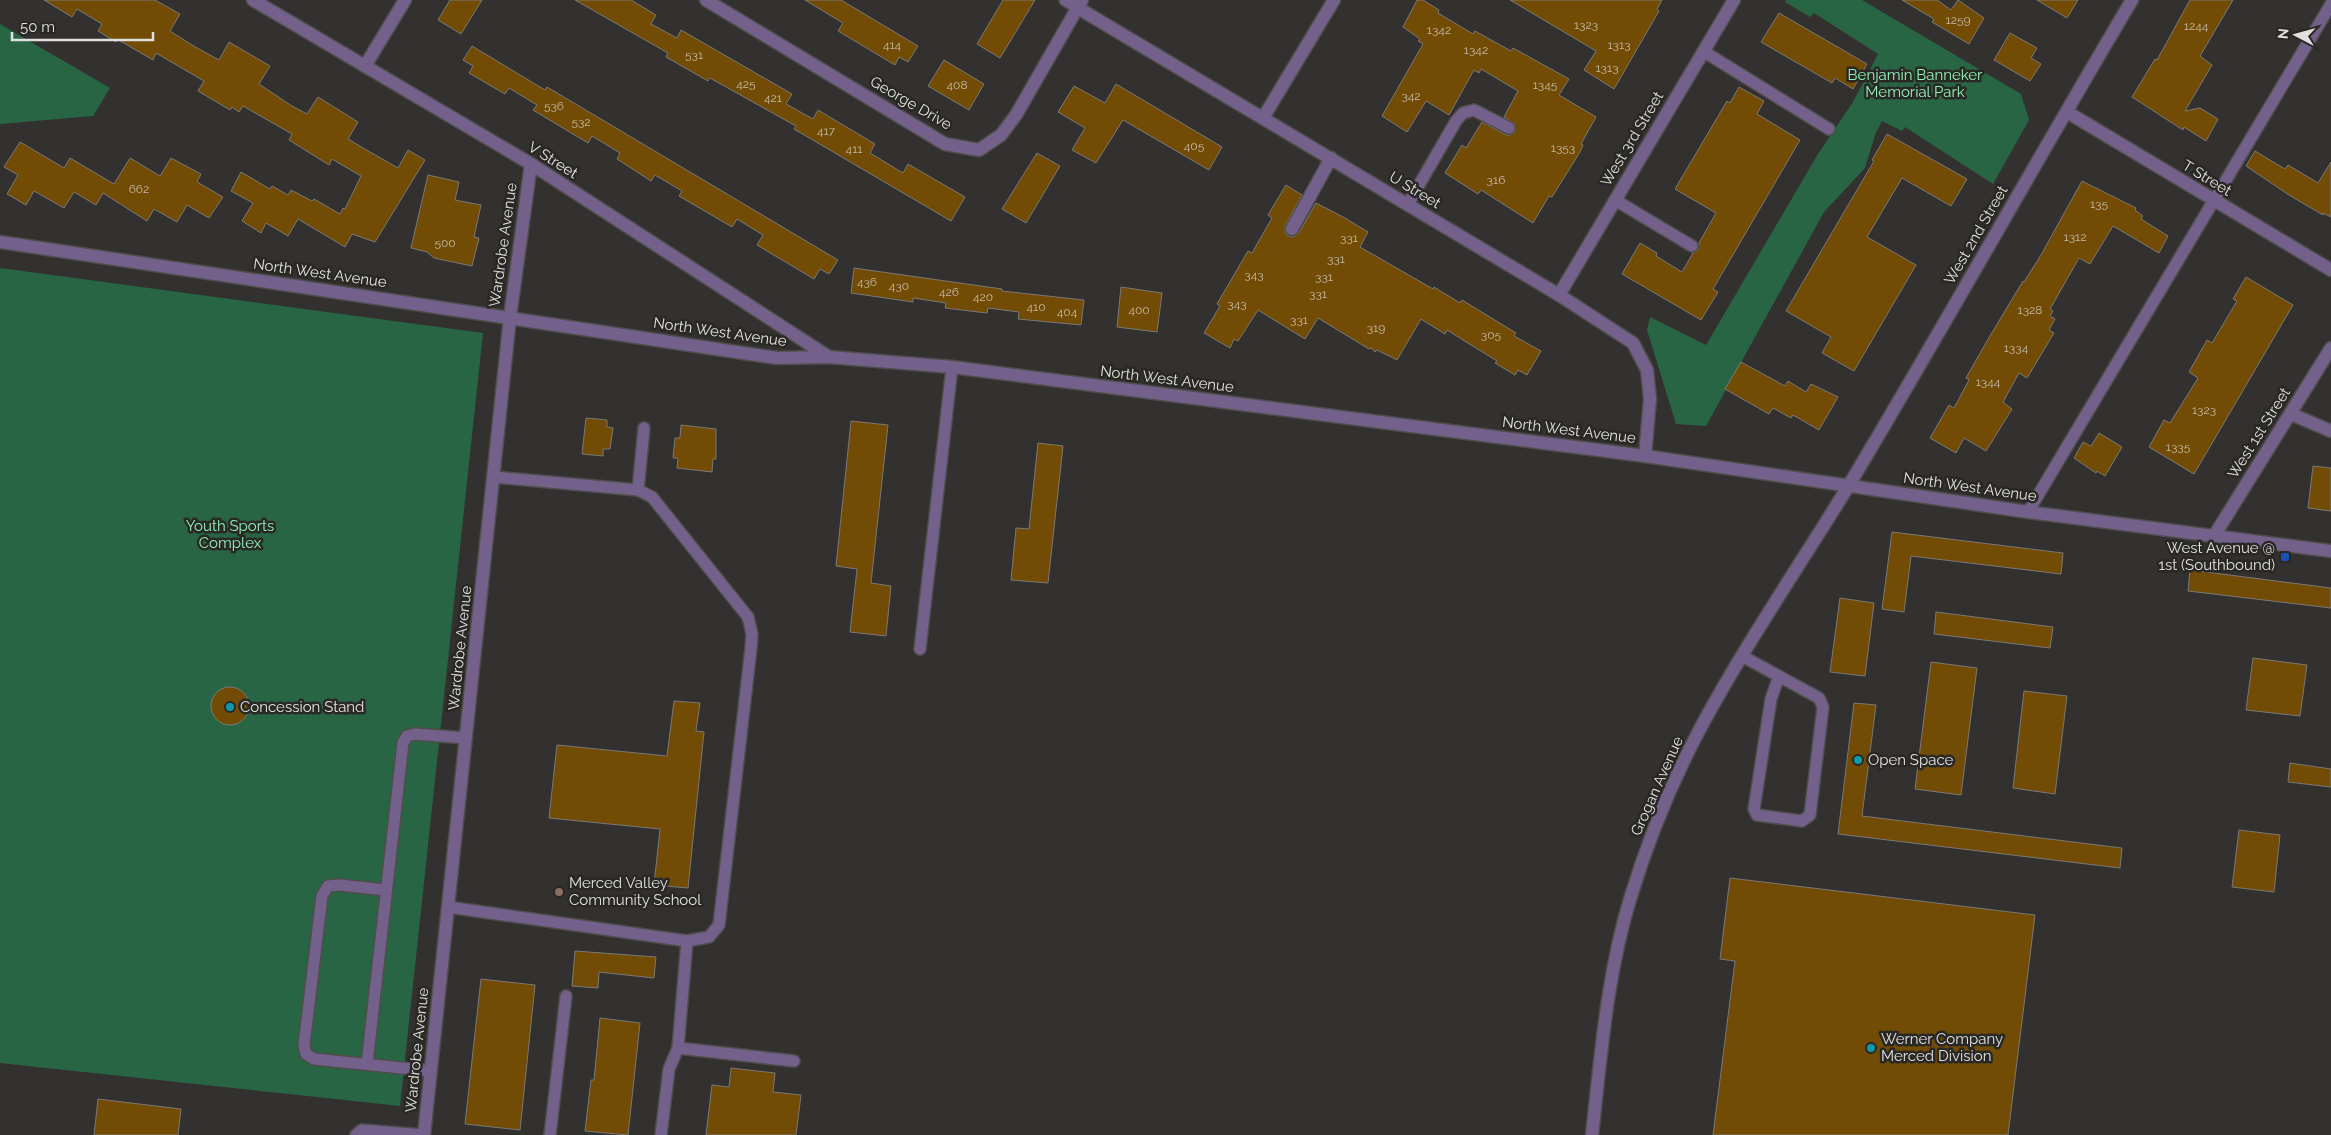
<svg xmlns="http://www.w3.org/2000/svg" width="2331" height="1135" font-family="Raleway,sans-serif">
<rect width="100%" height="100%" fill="#33312f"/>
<g fill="#286545">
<polygon points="1786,0 1862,0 2021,94 2029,120 1993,184 1905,127 1902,131 1882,121 1875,135 1865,168 1824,212 1706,426 1676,424 1647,330 1650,317 1706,345 1818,154 1853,102 1878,54 1814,13 1810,17 1785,2"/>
<polygon points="0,24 110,88 93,116 0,124"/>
<polygon points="0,268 483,333 400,1106 0,1063"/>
</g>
<g fill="#724b05" stroke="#7b7976">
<polygon points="44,0 155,0 180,14 170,31 192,45 219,60 229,42 270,66 259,84 292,106 307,114 318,97 358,122 348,139 370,152 398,168 408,150 425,160 375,242 352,234 345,247 298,219 288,236 266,223 261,233 242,221 253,203 231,191 241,172 270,189 272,186 288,195 291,190 312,201 314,199 340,214 343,208 345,209 361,176 332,159 329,165 289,140 292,134 243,106 239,112 232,107 230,110 198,91 204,81 156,53 153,60 117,39 116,42 98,31 102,24 77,9 72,17"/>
<polygon points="450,0 482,0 461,34 438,20"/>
<polygon points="575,0 631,0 656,15 651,24 677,38 681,30 792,94 786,104 813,119 818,110 875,144 870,153 903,173 908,164 965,197 951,221 794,129 796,126 710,78 708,81 666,57 668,53"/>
<polygon points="805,0 841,0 918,46 908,62 899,57 895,65 838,31 843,23"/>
<polygon points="1003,0 1035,0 1000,58 977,44"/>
<polygon points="1417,0 1423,0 1439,10 1438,13 1473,34 1475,31 1511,51 1513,48 1569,79 1559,95 1596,117 1581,144 1583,145 1580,152 1552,197 1549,196 1533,223 1481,190 1478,194 1445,173 1462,145 1466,148 1482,122 1506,135 1510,135 1515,132 1515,124 1504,117 1518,91 1481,69 1479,73 1474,70 1449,115 1426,101 1407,132 1382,116 1423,44 1418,41 1420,39 1403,27"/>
<polygon points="1510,0 1662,0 1657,9 1659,11 1614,89 1584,70 1596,51"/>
<polygon points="1902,0 1937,0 1951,10 1958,0 1984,18 1969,44 1932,22 1934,19"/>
<polygon points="2037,0 2078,0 2067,18"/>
<polygon points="2190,0 2233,0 2200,56 2212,65 2185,111 2200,108 2218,119 2206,141 2184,127 2183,130 2132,97 2155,59 2157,60"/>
<polygon points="1779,13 1867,64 1853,89 1835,78 1832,83 1761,42"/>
<polygon points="2010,33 2037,48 2031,58 2041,64 2030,81 1994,60"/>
<polygon points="472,46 545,90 547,87 838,260 829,274 820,269 814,279 757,245 763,235 737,219 732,227 679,196 682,191 655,175 651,181 617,159 620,153 592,136 588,143 533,110 537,105 509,88 505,94 469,73 473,66 463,60"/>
<polygon points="944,60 984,84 969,110 928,86"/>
<polygon points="1116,84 1222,147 1209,170 1123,120 1096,163 1072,150 1085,128 1058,112 1074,86 1105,103"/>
<polygon points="1739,87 1764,101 1757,114 1800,140 1713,289 1718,292 1701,320 1622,274 1640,243 1657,253 1656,256 1682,272 1693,253 1698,250 1699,243 1716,213 1675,189 1727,101 1730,103"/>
<polygon points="1887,134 1967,179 1951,206 1902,178 1867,237 1916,265 1854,371 1822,353 1831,337 1786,311 1874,161 1872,160"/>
<polygon points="20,142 64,168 70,158 114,184 130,158 160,176 171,158 201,174 197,182 223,197 209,218 187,205 177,222 154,209 147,221 103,193 96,205 74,192 64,208 34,191 26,205 7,194 18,175 4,167"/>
<polygon points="2255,151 2285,169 2288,165 2318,183 2331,162 2331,217 2323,213 2323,215 2289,195 2246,166"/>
<polygon points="1037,153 1060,166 1026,223 1002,209"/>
<polygon points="428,175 459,182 455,200 481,205 474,237 479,238 472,266 434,258 427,252 411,248"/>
<polygon points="2082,181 2136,208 2135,210 2143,216 2141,219 2168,236 2159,253 2113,226 2090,264 2079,258 2050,309 2053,311 2050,316 2055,319 2049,330 2054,333 2027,378 2019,373 2003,402 2012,409 1986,451 1964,438 1956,453 1930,438 1949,405 1954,408 1969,380 1966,378 1987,341 2023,281 2024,282 2041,255"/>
<polygon points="1286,185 1302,195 1285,226 1285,233 1288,236 1293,237 1299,233 1316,203 1345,218 1368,232 1360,247 1433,289 1434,287 1460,303 1462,300 1516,333 1514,336 1541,351 1527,375 1518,370 1515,375 1495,363 1497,361 1447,330 1445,334 1421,319 1397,360 1377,350 1375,352 1371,348 1369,349 1318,318 1305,339 1258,310 1238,341 1234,339 1230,348 1204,333 1220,306 1217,304 1248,251 1252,253 1272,218 1268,215"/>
<polygon points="854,268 1002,289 1002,291 1084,300 1081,325 1018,319 1019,312 988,308 987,313 945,308 946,303 913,298 913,302 851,293"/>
<polygon points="2246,277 2293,305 2194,474 2149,447 2164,420 2170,423 2198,378 2189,372 2207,340 2212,343 2237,301 2233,299"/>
<polygon points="1121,287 1162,293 1157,332 1117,327"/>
<polygon points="1741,362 1785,386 1788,381 1806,392 1811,384 1838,397 1819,430 1793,415 1791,418 1773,408 1769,414 1725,389"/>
<polygon points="586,418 607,420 607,427 613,428 610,449 603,449 603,456 582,454"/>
<polygon points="851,421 888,425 871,583 891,586 886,636 850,632 857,569 836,566"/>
<polygon points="681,425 716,429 716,459 713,459 712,472 677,468 678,458 673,458 675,438 680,438"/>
<polygon points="2099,433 2122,447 2105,476 2097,471 2096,473 2074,458 2083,442 2091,446"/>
<polygon points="1038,443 1063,446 1048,583 1011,580 1016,528 1029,529"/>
<polygon points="2313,466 2331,468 2331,511 2308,508"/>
<polygon points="1892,532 2063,553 2061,574 1911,556 1904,612 1882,609"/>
<polygon points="2190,570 2331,588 2331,608 2188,591"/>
<polygon points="1840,598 1874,603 1865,676 1830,672"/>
<polygon points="1936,612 2053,627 2050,648 1934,634"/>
<polygon points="2253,658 2307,665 2300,716 2246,710"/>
<polygon points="1931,662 1977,668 1961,795 1915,789"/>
<circle cx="230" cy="706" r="19"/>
<polygon points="2024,691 2067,696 2055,794 2013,788"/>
<polygon points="674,701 700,703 696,731 704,732 688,888 654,885 660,829 549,818 557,745 667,756"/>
<polygon points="1854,703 1876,705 1862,816 2122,848 2120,868 1838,834"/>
<polygon points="2290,763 2331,769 2331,787 2288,782"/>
<polygon points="2239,830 2280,835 2274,892 2232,887"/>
<polygon points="1730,878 2035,915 2008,1135 1713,1135 1735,961 1720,959"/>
<polygon points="575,951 656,957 654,978 599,972 598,988 572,986"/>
<polygon points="481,979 535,985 520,1130 465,1124"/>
<polygon points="600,1018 640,1023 628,1135 585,1131 591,1080 594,1080"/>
<polygon points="731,1068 775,1073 773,1092 801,1095 796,1135 706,1135 712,1085 729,1087"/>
<polygon points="98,1099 181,1109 178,1135 94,1135"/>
</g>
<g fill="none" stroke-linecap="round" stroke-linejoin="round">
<defs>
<g id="service">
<polyline points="1065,0 1078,8"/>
<polyline points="1703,51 1829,129"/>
<polyline points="1615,200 1692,246"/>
<polyline points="1408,204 1456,121 1463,113 1474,110 1509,128"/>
<polyline points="638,490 644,428"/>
<polyline points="2028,512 2331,4"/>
<polyline points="920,649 952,367"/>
<polyline points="1742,656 1819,698 1823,707 1810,815 1802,821 1757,815 1754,809 1771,699 1779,676"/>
<polyline points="386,890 339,885 328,886 322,896 304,1045 306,1054 314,1059 431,1071"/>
<polyline points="448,907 687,941 709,937 719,925 751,648 752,634 748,617 652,497 638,490 494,477"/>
<polyline points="678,1048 794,1061"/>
<polyline points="367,1064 403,743 407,736 415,734 466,738"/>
<polyline points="356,1135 362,1130 424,1135"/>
<polyline points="550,1135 566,996"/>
<polyline points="661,1135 669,1069 678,1048 687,941"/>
</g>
<g id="minor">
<polyline points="253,0 531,164 829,357"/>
<polyline points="706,0 945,144 979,150 1001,135 1016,115 1082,0"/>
<polyline points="1078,8 1559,295 1633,343 1647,370 1650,399 1645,456"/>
<polyline points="365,66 405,0"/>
<polyline points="2067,112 2331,270"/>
<polyline points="1263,118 1334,0"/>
<polyline points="1292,229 1331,158"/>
<polyline points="0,242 777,358 829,357 952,367 1645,456 2028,512 2331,551"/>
<polyline points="1559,295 1734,0"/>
<polyline points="2291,414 2331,431"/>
<polyline points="2214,536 2331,348"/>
<polyline points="424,1135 510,317 531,164"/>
<path d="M1592,1135C1601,1055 1607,973 1631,896C1649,837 1673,779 1702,725C1747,642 1800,565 1849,485C1945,325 2036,161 2132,0"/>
</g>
</defs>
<use href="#service" stroke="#4f4d4b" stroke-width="14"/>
<use href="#minor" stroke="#4f4d4b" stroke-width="15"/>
<use href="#service" stroke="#73618b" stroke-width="11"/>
<use href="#minor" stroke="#73618b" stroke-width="12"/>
</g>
<rect fill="#1a4fb4" stroke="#292825" stroke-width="2" x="2280" y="552" width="10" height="10" rx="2.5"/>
<g fill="#0f9aa8" stroke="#292825" stroke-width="2">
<circle cx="230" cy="707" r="5"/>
<circle cx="1858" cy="760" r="5"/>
<circle cx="1871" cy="1048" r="5"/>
</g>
<circle fill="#8d6e63" stroke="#292825" stroke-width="2" cx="559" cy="892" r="5"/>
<g text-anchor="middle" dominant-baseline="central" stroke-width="5" stroke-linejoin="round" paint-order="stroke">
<g font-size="12" fill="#c5bba8">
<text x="1958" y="20">1259</text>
<text x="1586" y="25">1323</text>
<text x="2196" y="26">1244</text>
<text x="1439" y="30">1342</text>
<text x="892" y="45">414</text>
<text x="1619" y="45">1313</text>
<text x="1476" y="50">1342</text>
<text x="694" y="55">531</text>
<text x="1607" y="68">1313</text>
<text x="746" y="84">425</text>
<text x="957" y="85">408</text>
<text x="1545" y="85">1345</text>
<text x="1411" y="96">342</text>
<text x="773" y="98">421</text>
<text x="554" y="106">536</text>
<text x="581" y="122">532</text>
<text x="826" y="131">417</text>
<text x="1194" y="146">405</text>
<text x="1563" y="148">1353</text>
<text x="854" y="149">411</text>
<text x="1496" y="180">316</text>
<text x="139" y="189">662</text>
<text x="2099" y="204">135</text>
<text x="2075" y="237">1312</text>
<text x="1349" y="238">331</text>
<text x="445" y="243">500</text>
<text x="1336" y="259">331</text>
<text x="1254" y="275">343</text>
<text x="1324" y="277">331</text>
<text x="867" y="282">436</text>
<text x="899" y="286">430</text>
<text x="949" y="292">426</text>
<text x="1318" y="294">331</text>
<text x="983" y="297">420</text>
<text x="1237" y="304">343</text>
<text x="1036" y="307">410</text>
<text x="1139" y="310">400</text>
<text x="2030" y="310">1328</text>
<text x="1067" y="312">404</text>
<text x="1299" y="320">331</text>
<text x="1376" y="328">319</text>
<text x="1491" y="335">305</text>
<text x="2016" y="348">1334</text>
<text x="1988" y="382">1344</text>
<text x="2204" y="410">1323</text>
<text x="2178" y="447">1335</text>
</g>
<g font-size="15" fill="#8ff1b9" stroke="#292825">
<text x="1915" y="75">Benjamin Banneker<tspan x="1915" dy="17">Memorial Park</tspan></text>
<text x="230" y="526">Youth Sports<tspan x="230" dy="17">Complex</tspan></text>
</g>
<g font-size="15" fill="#e1e0de" stroke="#292825">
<text transform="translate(911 103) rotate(30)">George Drive</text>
<text transform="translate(1632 139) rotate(-59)">West 3rd Street</text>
<text transform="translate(553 160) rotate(32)">V Street</text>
<text transform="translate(2207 178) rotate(31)">T Street</text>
<text transform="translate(1415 190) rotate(31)">U Street</text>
<text transform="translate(1976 235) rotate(-60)">West 2nd Street</text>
<text transform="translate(503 245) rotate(-82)">Wardrobe Avenue</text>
<text transform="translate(320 273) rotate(8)">North West Avenue</text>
<text transform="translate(720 332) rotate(8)">North West Avenue</text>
<text transform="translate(1167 379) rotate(7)">North West Avenue</text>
<text transform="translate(1569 430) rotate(7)">North West Avenue</text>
<text transform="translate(2259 433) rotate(-58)">West 1st Street</text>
<text transform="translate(1970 487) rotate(8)">North West Avenue</text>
<text transform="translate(460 648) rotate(-84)">Wardrobe Avenue</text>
<text transform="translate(1657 786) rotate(-66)">Grogan Avenue</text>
<text transform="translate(417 1050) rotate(-84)">Wardrobe Avenue</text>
</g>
<g font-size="15" fill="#e1e0de" stroke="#292825" text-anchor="start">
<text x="2275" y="548" text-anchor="end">West Avenue @<tspan x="2275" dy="17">1st (Southbound)</tspan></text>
<text x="240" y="707">Concession Stand</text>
<text x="1868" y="760">Open Space</text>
<text x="569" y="883">Merced Valley<tspan x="569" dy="17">Community School</tspan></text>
<text x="1881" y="1039">Werner Company<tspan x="1881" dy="17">Merced Division</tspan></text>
</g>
</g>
<g transform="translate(2296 35) rotate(276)" stroke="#292825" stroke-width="4" paint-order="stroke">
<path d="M0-4L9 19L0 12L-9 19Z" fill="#e1e0de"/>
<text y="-8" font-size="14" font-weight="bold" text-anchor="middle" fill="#e1e0de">N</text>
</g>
<path d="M12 32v8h141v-8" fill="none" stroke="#e1e0de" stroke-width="2.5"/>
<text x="20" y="32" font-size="15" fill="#e1e0de" stroke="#292825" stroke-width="4" paint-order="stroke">50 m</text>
</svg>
